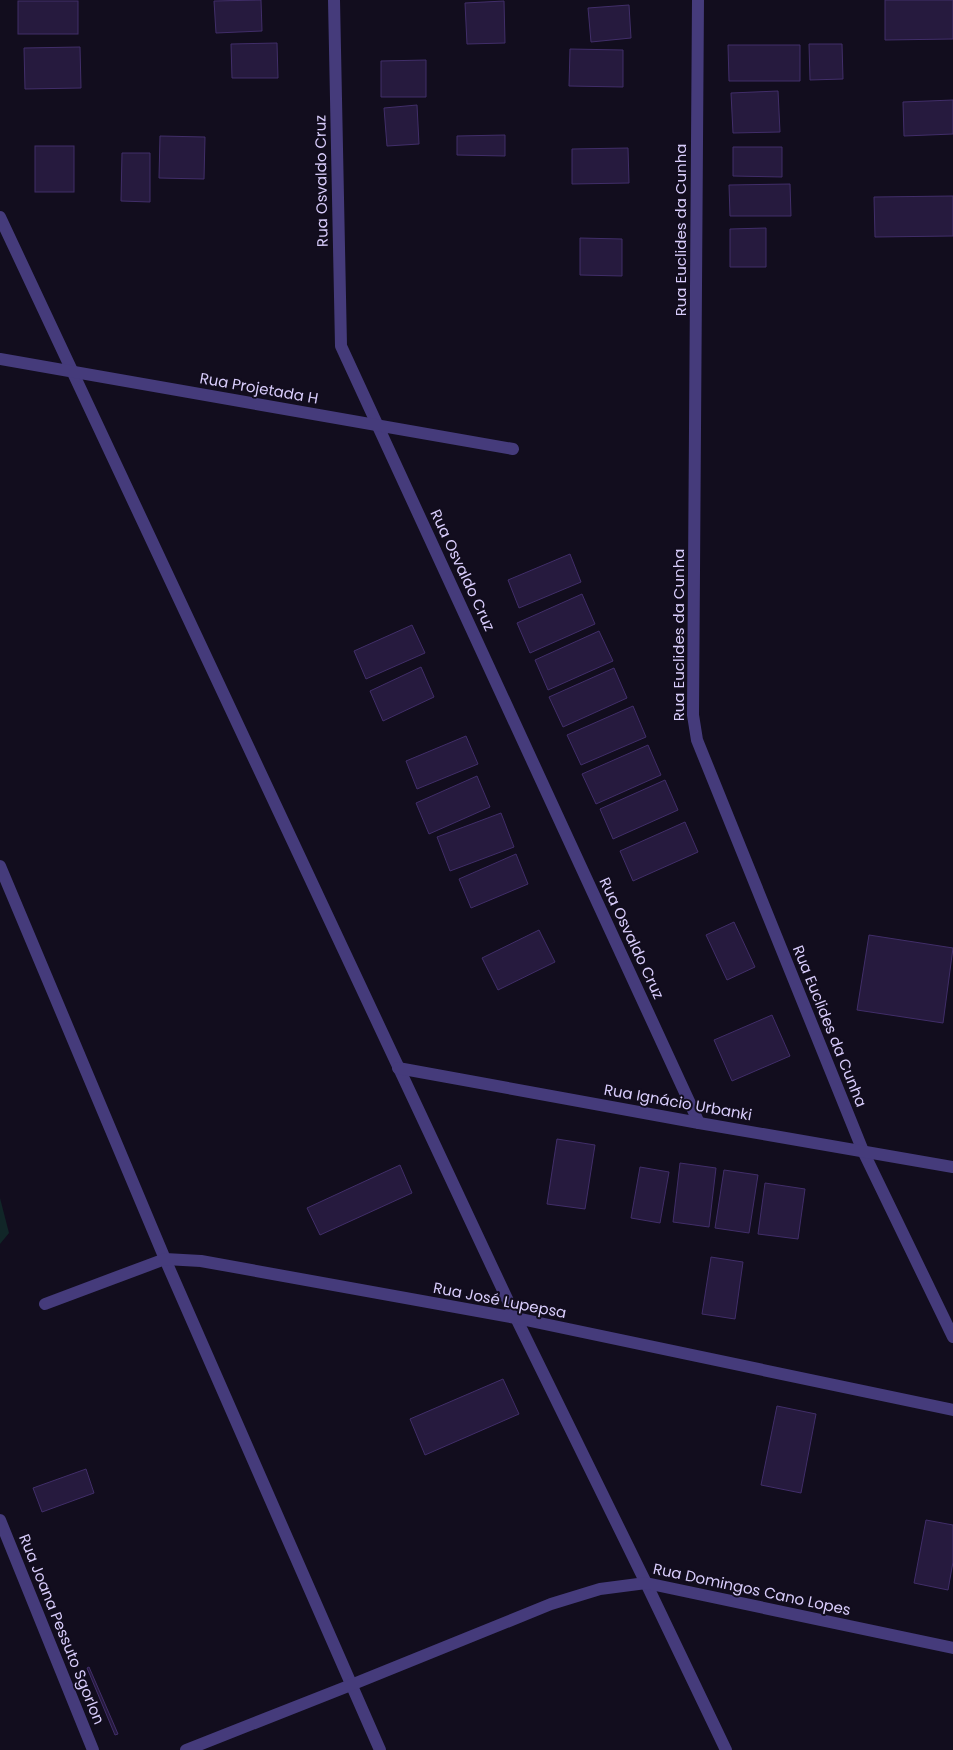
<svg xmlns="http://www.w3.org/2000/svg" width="953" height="1750" font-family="Poppins,sans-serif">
<rect width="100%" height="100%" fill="#120d1e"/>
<polygon fill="#112628" points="0,1198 9,1233 0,1244"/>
<g fill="#261a3e" stroke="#412e69">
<polygon points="261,0 262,31 216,33 214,1"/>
<polygon points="885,0 953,0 953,39 885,40"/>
<rect x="18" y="1" width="60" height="33"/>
<polygon points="504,1 505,43 467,44 465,3"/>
<polygon points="629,5 631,38 591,42 588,8"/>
<polygon points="277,43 278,78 232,78 231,44"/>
<polygon points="809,44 842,44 843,79 810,80"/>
<polygon points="728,45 800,45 800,81 729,81"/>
<polygon points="80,47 81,88 25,89 24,48"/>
<polygon points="570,49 623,50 623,87 569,86"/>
<polygon points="426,60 426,97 381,97 381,61"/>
<polygon points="778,91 780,132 733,133 731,93"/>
<polygon points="953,100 953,134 904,136 903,102"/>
<polygon points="417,105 419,144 387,146 384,108"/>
<polygon points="505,135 505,156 457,155 457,136"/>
<polygon points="160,136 205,137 204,179 159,178"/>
<rect x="35" y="146" width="39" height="46"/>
<polygon points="733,147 782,147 782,177 733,176"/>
<polygon points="628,148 629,183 572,184 572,149"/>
<polygon points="122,153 150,153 150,202 121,201"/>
<polygon points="790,184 791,216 730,216 729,185"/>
<polygon points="953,196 953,236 875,237 874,197"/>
<polygon points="766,228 766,267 730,267 730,229"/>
<polygon points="580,238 622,239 622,276 580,275"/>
<polygon points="570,554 581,582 519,608 508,580"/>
<polygon points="582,594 595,624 530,653 517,623"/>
<polygon points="412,625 425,653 366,679 354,651"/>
<polygon points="599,631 613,661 548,690 535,660"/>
<polygon points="421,667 434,697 383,721 370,691"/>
<polygon points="614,668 627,698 563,727 549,697"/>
<polygon points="633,706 646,737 581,765 567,735"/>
<polygon points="466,736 478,764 417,789 406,761"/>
<polygon points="648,745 661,775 596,804 582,774"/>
<polygon points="477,776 490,807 429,834 416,803"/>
<polygon points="665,780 678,810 613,839 600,809"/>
<polygon points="501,813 514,847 450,871 437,837"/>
<polygon points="685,822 698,852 633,881 620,851"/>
<polygon points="516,854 528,884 471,908 459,879"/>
<polygon points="734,922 755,967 727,980 706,935"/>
<polygon points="539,930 555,962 498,990 482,958"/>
<polygon points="869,935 953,948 943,1023 857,1010"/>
<polygon points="772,1015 790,1056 732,1081 714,1040"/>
<polygon points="557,1139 595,1145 585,1209 547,1204"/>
<polygon points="680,1163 716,1168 709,1227 673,1222"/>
<polygon points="400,1165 412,1193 320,1235 307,1208"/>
<polygon points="640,1167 669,1172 660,1223 631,1218"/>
<polygon points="724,1170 758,1175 749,1233 715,1228"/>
<polygon points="765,1183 805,1189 798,1239 758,1234"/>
<polygon points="711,1257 743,1262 735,1319 702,1314"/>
<polygon points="503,1379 519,1414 425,1455 410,1419"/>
<polygon points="777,1406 816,1414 801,1493 761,1485"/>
<polygon points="86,1469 94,1493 42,1512 33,1488"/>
<polygon points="926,1520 953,1525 953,1562 948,1590 914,1583"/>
<polygon points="89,1667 118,1734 115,1735 87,1668"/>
</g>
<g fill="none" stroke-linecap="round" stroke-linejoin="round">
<g stroke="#453b7b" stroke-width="12">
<polyline points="334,0 341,346 699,1123"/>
<polyline points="698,0 693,715 697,740 863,1151 953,1337"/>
<polyline points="0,217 516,1318 646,1583 726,1750"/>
<polyline points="0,359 513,449"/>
<polyline points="0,866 165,1259 380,1750"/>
<polyline points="398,1068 699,1123 953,1167"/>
<polyline points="45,1304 165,1259 201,1261 516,1318 953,1410"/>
<polyline points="0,1520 93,1750"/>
<polyline points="186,1750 351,1685 551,1604 600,1589 646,1583 953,1648"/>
</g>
</g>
<g text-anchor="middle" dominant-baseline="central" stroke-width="4" stroke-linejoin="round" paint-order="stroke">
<g font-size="15" fill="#d9cdfc" stroke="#120d1e">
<text transform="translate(321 181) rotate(-91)">Rua Osvaldo Cruz</text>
<text transform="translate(680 230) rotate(-90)">Rua Euclides da Cunha</text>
<text transform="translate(259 388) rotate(10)">Rua Projetada H</text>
<text transform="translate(463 570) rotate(65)">Rua Osvaldo Cruz</text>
<text transform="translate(678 635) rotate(-90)">Rua Euclides da Cunha</text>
<text transform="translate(632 938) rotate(65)">Rua Osvaldo Cruz</text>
<text transform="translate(830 1026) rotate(68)">Rua Euclides da Cunha</text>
<text transform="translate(678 1102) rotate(10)">Rua Ignácio Urbanki</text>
<text transform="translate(500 1300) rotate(11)">Rua José Lupepsa</text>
<text transform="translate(752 1589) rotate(12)">Rua Domingos Cano Lopes</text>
<text transform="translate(62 1629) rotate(68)">Rua Joana Pessuto Sgorlon</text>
</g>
</g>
</svg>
